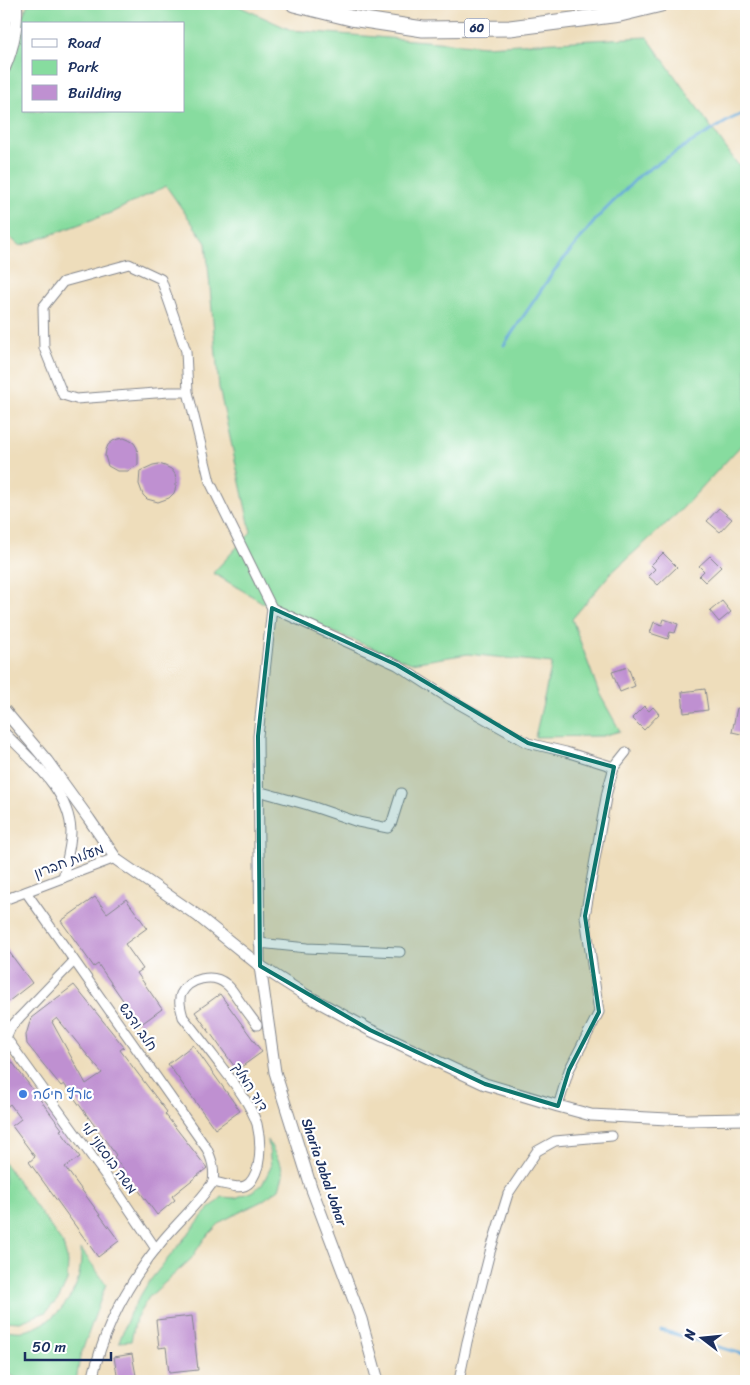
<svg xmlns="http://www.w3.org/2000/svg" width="750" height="1385" font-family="Sriracha,'Playpen Sans Hebrew',sans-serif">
<rect width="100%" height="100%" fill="#fff"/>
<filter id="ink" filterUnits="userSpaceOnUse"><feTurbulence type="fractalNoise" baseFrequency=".02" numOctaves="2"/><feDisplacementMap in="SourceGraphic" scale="10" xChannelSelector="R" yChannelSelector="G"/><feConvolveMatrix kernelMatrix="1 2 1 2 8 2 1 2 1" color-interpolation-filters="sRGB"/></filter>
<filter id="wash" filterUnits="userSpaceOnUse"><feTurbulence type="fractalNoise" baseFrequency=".0096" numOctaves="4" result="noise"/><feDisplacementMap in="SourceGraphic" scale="20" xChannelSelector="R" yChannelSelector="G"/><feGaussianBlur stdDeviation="1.12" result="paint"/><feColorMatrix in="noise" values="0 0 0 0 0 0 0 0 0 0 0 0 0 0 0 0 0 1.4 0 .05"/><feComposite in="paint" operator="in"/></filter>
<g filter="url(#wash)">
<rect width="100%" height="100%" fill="#edb"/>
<g fill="#87dc9f" stroke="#51867e" fill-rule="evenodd">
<path d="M28,4H234L291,30L485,46L647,37L738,165L746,163V440L679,512L610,574L572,619L599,693L620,731L602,736L535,737L552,663L468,654L411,663L272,608L213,573L251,532L219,388L206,243L166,186L113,212L20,246L4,232V56ZM24,24H184V111H24Z"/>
<polygon points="268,1140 281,1165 283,1176 279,1189 262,1201 222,1221 204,1239 191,1259 149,1297 136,1318 131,1341 119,1342 130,1313 148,1283 205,1213 222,1197 235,1198 251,1192 262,1185 271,1167"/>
<polygon points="4,1162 63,1244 68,1262 67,1281 59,1298 46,1312 20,1322 4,1321"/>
<path d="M81,1249L106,1284L80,1357L76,1381H23L4,1372V1330C10,1330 17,1332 23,1331C52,1326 77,1297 80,1269C81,1262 81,1255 81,1249Z"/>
</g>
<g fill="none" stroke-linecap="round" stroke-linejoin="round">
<g stroke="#62a8d8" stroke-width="3">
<polyline points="504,345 554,271 598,217 640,175 685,146 731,119 746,112"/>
<polyline points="661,1330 746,1355"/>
</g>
</g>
<g id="blocks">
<g fill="#bf90d1" fill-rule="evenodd">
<polygon points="124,438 129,440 134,443 137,448 138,454 138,465 128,471 117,471 108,466 105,456 106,450 108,445 113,441 118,439"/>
<polygon points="159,464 165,466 171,469 175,474 176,481 176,487 174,493 169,498 158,502 147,499 143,495 139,484 140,471 153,465"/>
<polygon points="719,508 732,519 720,532 707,521"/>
<polygon points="663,553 677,567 658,585 648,576 655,569 651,565"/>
<polygon points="710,556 721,567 705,582 699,576 704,571 699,566"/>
<polygon points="722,601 731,612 719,622 710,611"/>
<polygon points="664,619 678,624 675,633 670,632 668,639 650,633 654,622 662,625"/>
<polygon points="628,667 635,686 620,692 612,672"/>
<polygon points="705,689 708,710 684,713 682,692"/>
<polygon points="644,706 649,711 653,707 659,714 644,730 632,718"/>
<polygon points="737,708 746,710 746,735 732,732"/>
<polygon points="95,897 107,913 126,899 147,928 125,944 143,969 137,973 162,1009 140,1025 98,964 94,967 61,921"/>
<polygon points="4,945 32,983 4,1005"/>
<path d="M74,985L124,1047L120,1050L167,1112L165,1114L207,1168L172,1196L175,1200L157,1215L114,1157L116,1155L64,1084L61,1086L27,1044L26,1035L31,1018ZM57,1018L102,1073L86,1084L52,1022Z"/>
<polygon points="220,994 262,1052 237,1070 195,1012"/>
<polygon points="193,1045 240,1111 215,1129 168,1064"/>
<polygon points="4,1051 62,1129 60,1130 80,1157 65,1167 119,1241 98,1257 29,1162 35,1157 12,1126 21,1119 10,1104 4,1109"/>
<polygon points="192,1316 198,1370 169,1373 166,1347 159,1348 156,1320"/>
<polygon points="132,1354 137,1381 118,1381 114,1357"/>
</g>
</g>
</g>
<g filter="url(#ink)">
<use href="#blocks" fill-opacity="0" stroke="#84868c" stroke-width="1"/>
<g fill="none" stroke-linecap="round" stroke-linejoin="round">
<defs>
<g id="minor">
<polyline points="188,392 169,392 76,399 63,395 44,348 43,307 63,282 129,264 161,279 186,351 188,392 210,482 272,608 258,736 260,966"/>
<polyline points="272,608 397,665 448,698 528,743 566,752 614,767"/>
<path d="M4,732C31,760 70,791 71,832C71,847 66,863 63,878"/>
<polyline points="258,791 308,805 358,822 388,828 392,822 401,793"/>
<path d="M26,892L207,1149C212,1160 215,1169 213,1182"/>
<polyline points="4,900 115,858"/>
<polyline points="259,943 307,948 400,952"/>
<polyline points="4,1035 119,1194 156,1249"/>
<polyline points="6,1038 11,1027 20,1017 74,961"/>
<polyline points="558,1106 569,1070 599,1012 585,916 607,792 614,767 626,752"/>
<path d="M92,1381C103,1329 129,1281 163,1240C180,1220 199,1203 213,1182C237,1186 249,1196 258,1166C261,1152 260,1137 257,1124C250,1103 234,1083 221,1066C208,1049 196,1033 183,1017C181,1009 178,1001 181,994C189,978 213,973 226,984C229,986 232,990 234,993C241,1004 249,1014 257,1025"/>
<polyline points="459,1381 467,1342 490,1252 508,1194 537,1151 555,1141 612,1136"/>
</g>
<g id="tertiary">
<polyline points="4,710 47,761 89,819 117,860 198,916 260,966 304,994 370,1030 485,1084 558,1106 591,1115 687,1120 746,1119"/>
<polyline points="260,966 275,1072 311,1187 361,1319 378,1381"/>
</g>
<path id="secondary" d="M4,68C13,47 17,27 16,4"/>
<polyline id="trunk" points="294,4 351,18 423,29 510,28 620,14 661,4"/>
</defs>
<use href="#minor" stroke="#84868c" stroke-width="11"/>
<use href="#tertiary" stroke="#84868c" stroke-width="13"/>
<use href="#secondary" stroke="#84868c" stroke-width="14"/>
<use href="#trunk" stroke="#84868c" stroke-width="17"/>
<use href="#minor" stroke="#fff" stroke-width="9"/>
<use href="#tertiary" stroke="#fff" stroke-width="11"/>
<use href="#secondary" stroke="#fff" stroke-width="12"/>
<use href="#trunk" stroke="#fff" stroke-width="15"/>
</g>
</g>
<path fill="#0f766e" fill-opacity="0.2" stroke="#0f766e" stroke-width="4" stroke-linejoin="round" d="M272,608L397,665L528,743L614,767L585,916L599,1012L569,1070L558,1106L485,1084L370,1030L260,966L258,736Z"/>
<circle fill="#3f7fe0" stroke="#fff" stroke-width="2" cx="23" cy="1094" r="5"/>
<g text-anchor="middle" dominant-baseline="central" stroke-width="4.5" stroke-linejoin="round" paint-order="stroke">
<rect fill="#fff" stroke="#5f6d8e" stroke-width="1" x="464.5" y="18.5" width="25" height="19" rx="4"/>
<g font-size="12" font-weight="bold" fill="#1b2f5e">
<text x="477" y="28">60</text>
</g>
<g font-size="14" fill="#1b2f5e" stroke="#fff">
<text transform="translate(69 861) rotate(-21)">מעלות חברון</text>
<text transform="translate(138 1027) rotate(55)">חלב ודבש</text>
<text transform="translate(250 1087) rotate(58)">דוד המלך</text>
<text transform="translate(109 1158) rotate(54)">משה בוסאני לוי</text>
<text transform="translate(324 1172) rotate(71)">Sharia Jabal Johar</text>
</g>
<g font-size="14" fill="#366cbe" stroke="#fff" text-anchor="start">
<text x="33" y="1094">ארץ חיטה</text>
</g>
</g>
<rect width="750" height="1385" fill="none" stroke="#fff" stroke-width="20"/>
<rect x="22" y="22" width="162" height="90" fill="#ffffff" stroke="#a4acbf"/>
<rect x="32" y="39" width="25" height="8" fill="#ffffff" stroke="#a4acbf"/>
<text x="68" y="48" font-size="15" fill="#1b2f5e">Road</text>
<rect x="32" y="60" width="25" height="15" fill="#87dc9f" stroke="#a4acbf"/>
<text x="68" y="72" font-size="15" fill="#1b2f5e">Park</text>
<rect x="32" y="85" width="25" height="15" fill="#bf90d1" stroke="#a4acbf"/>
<text x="68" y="98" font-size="15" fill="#1b2f5e">Building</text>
<g transform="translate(702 1338) rotate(286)" stroke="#ffffff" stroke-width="4" paint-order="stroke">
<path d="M0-4L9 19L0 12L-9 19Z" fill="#1b2f5e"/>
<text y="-8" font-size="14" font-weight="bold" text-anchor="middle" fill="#1b2f5e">N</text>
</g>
<path d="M25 1352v8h86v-8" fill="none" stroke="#1b2f5e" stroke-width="2.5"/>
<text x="32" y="1352" font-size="15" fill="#1b2f5e" stroke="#ffffff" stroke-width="4" paint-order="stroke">50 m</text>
</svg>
